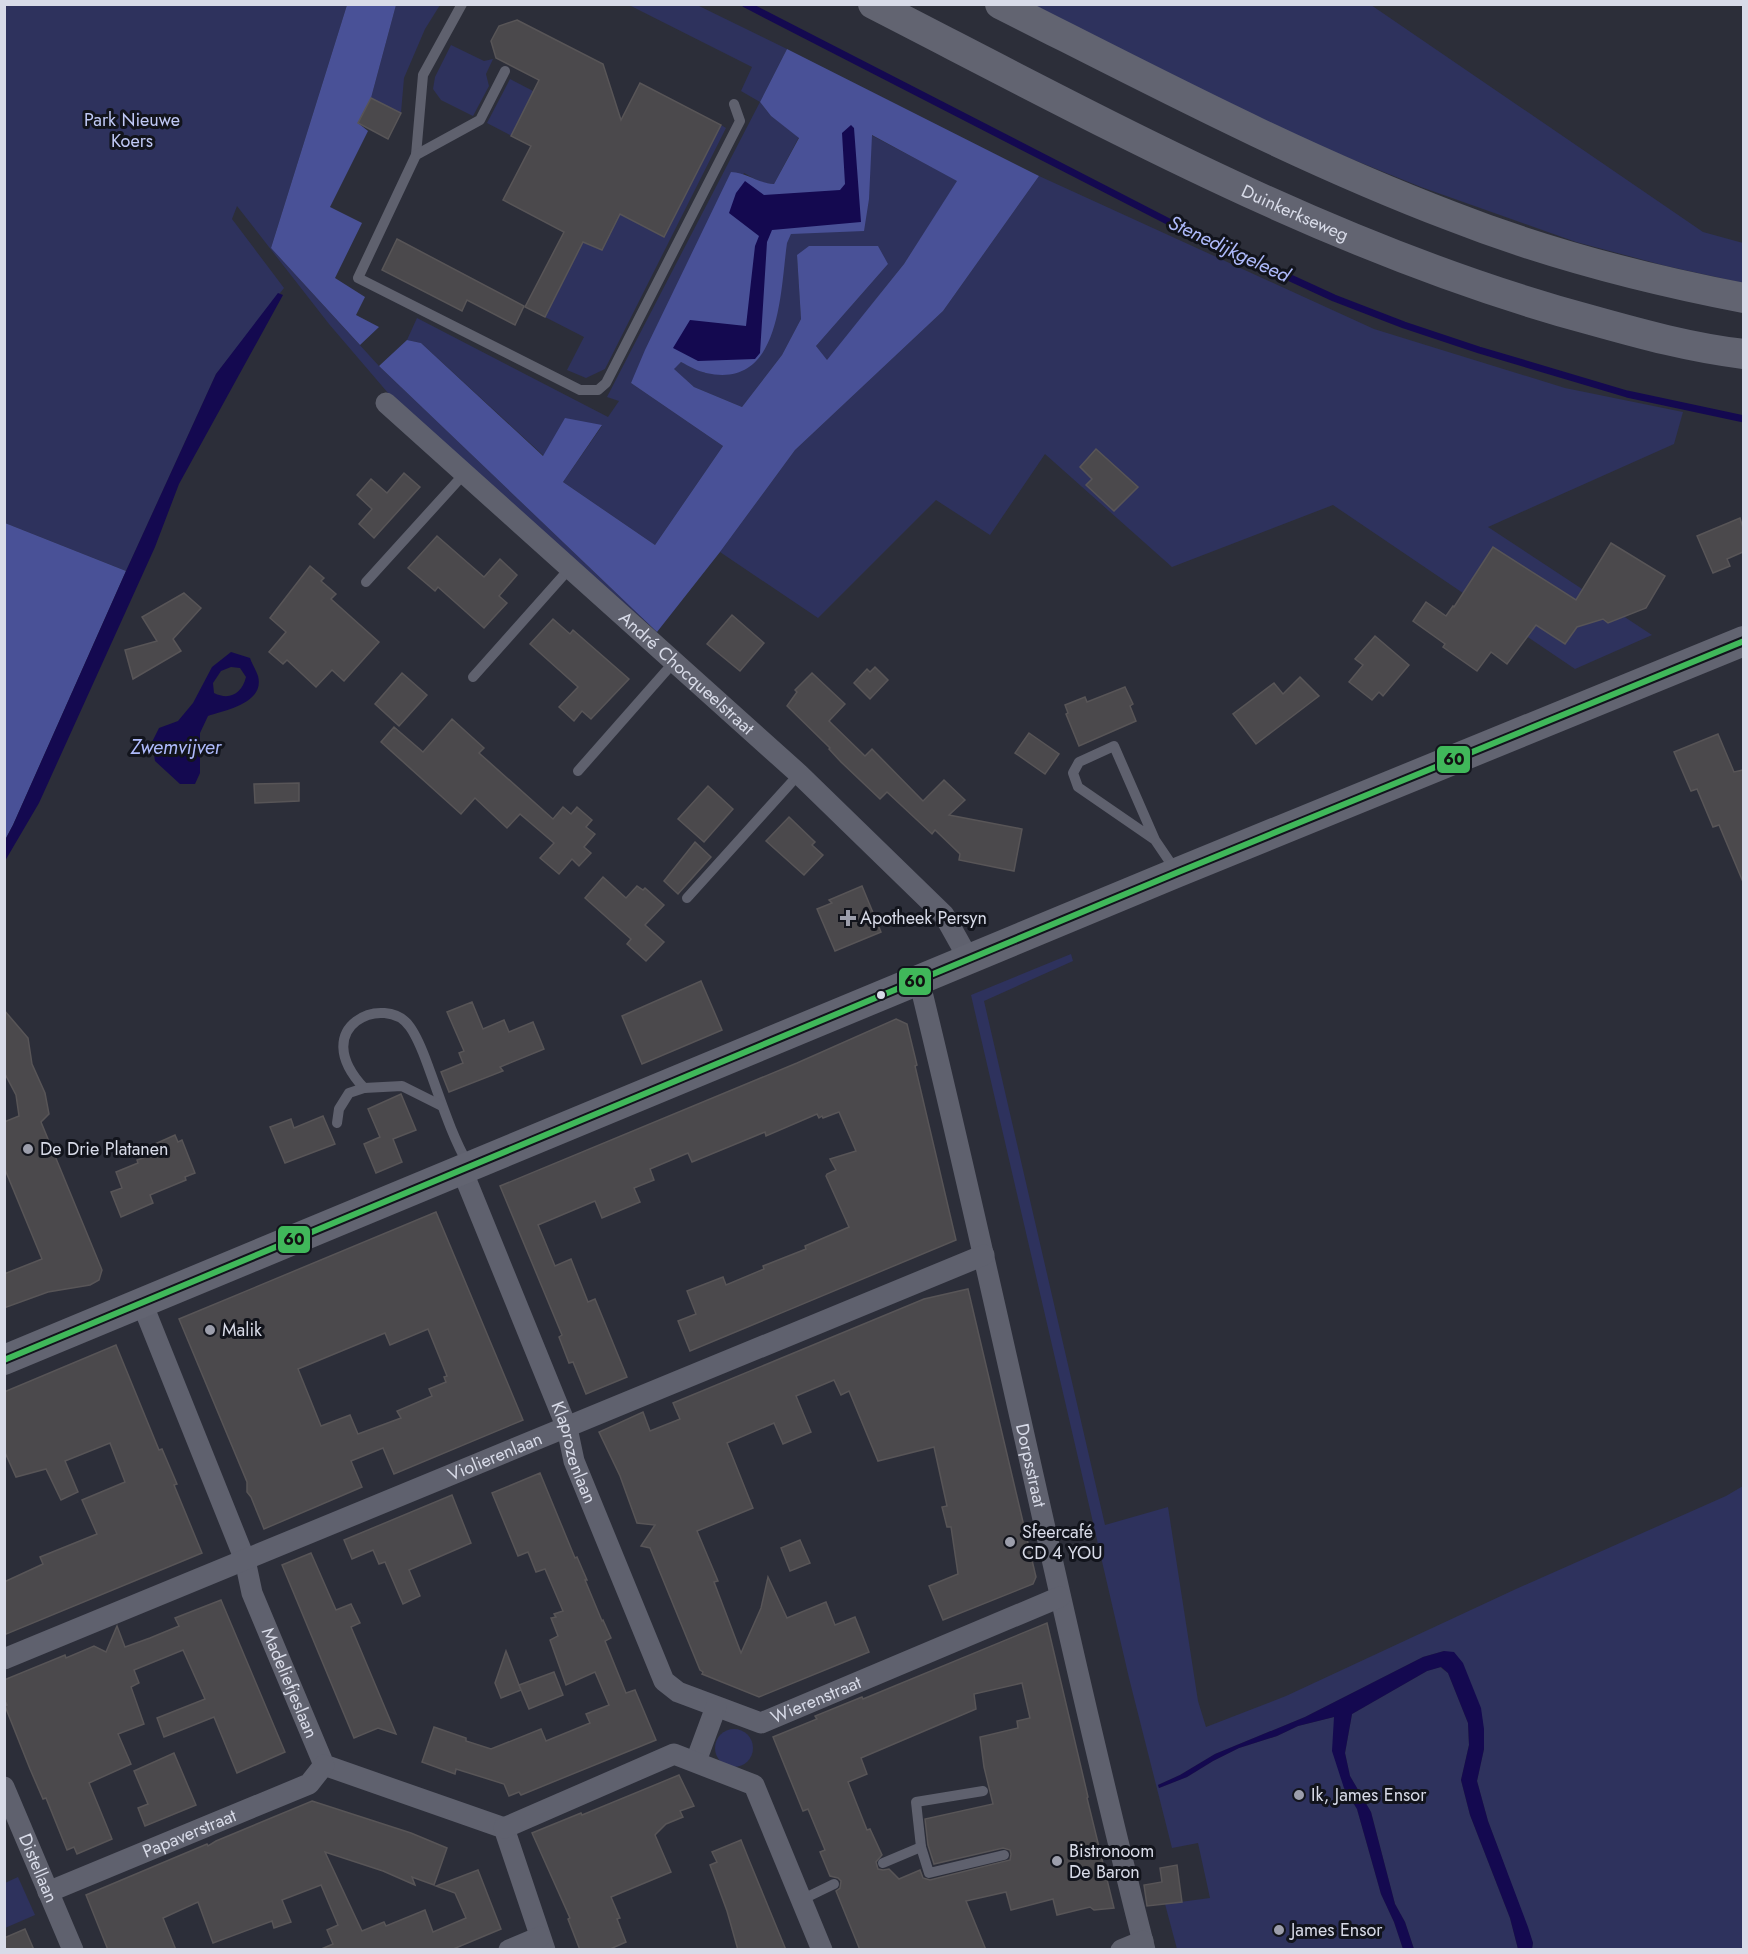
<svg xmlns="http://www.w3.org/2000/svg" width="1748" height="1954" font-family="Jost,sans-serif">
<rect width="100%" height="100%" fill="#2c2e39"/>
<g fill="#2e325d">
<polygon points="4,5 347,5 271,248 379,366 657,632 394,400 329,324 237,206 232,219 284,288 216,374 126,571 5,523"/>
<polygon points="396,5 440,5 425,29 404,78 401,113 371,98"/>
<polygon points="629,5 697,5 787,49 760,102 771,116 799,137 774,184 762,183 744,173 631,383 723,446 655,545 563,482 602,426 544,456 421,343 407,340 417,318 608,417 619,401 607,397 760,102 741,91 752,67"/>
<polygon points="1029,5 1371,5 1703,232 1743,243 1743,283 1666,266 1576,242 1421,187 1334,152 1247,113"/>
<polygon points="451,45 484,61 493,59 486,74 489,86 473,116 441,100 433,89 435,77"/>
<polygon points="510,79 535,92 512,136 487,123"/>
<polygon points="721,125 726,128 605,369 586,378 567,370 584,337 545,317 583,242 602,250 620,214 664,236"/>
<polygon points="871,135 958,181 904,264 827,361 816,346 888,264 797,255 801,319 782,355 742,407 694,387 673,369 681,362 705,373 791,234 870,162"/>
<polygon points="1039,176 1374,329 1565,388 1683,412 1674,444 1488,527 1652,635 1575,669 1333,505 1172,567 1045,454 990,535 936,500 818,618 720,552 795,450 943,311"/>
<polygon points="1071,954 1073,961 984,1001 1105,1525 1168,1507 1198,1701 1206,1727 1286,1696 1516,1589 1726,1496 1743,1486 1743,1949 1532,1949 1533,1943 1488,1821 1477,1781 1484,1749 1444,1651 1423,1657 1305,1717 1215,1754 1180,1775 1158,1785 1159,1788 1187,1777 1213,1761 1239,1748 1277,1736 1298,1726 1334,1717 1344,1788 1357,1809 1381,1894 1394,1922 1403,1949 1177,1949 1165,1904 1210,1898 1198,1843 1172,1848 1129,1678 971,995"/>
<polygon points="1440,1667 1448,1673 1468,1723 1469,1745 1461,1780 1470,1815 1510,1918 1518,1949 1414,1949 1405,1922 1395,1904 1371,1812 1350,1776 1345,1753 1352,1714 1427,1671"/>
<circle cx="734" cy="1748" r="19"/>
<polygon points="18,1877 35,1915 5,1928 5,1883"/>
</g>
<g fill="#495197" fill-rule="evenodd">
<polygon points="347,5 396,5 371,98 358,123 368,131 330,207 362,223 335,278 365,297 356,315 379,327 360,345 271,248"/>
<path d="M787,49L1039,176L943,311L795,450L720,552L657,632L379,366L407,340L421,343L543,456L565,418L602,425L563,482L655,545L723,446L631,383L645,350L731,172C748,173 757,183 774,184L799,138L771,116L760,102ZM872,135L957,181L904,264L827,360L816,346L888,264L878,246H809L797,255L801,319L782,355L742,407L694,387L674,369L681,362C689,366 697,371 706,373C781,390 780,293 787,243L791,234L864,231L869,199Z"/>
<polygon points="5,523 126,571 13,825 5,840"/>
</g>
<g fill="#140950" fill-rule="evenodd">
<polygon points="851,125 854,128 861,222 772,230 767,242 760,353 755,359 698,361 673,348 690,320 746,326 755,246 759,236 729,213 736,193 745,181 764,195 840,190 845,184 842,133"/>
<polygon points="278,293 283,295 179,484 155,547 39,803 5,861 5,840 13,825 126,571 216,374"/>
<path d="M231,652L250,658C252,664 256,670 258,676C265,703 226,710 208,716L200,733V773L195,784H180L155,761L152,742L159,728L178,721L193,703L212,667ZM231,667L240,668L246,677C242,693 230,701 214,693L213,683L221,671Z"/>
<polygon points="1444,1651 1454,1652 1463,1663 1481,1708 1484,1729 1484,1749 1477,1781 1488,1821 1528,1927 1533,1943 1532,1949 1518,1949 1510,1918 1470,1815 1461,1780 1469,1745 1468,1723 1448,1673 1441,1667 1427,1671 1352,1714 1345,1753 1350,1776 1371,1812 1395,1904 1405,1922 1414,1949 1403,1949 1394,1922 1381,1894 1357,1809 1344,1788 1332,1751 1334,1717 1298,1726 1277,1736 1239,1748 1213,1761 1187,1777 1159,1788 1158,1785 1180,1775 1215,1754 1305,1717 1423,1657"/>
</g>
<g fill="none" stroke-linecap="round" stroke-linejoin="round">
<polyline stroke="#140950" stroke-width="7" points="745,4 1177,226 1334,298 1404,325 1479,350 1627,394 1744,419"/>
</g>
<g fill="#4b494c" stroke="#585557" stroke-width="1.5" fill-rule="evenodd">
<polygon points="517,20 603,64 621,120 640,83 721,125 664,237 620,214 602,250 583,242 545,317 525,307 564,232 503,200 531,146 511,136 539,80 496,58 491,41 499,26"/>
<polygon points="371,98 401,113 388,139 358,123"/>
<polygon points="397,239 524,306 515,325 467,300 462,311 382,270"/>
<polygon points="1096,449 1138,487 1114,511 1086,485 1092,479 1080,467"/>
<polygon points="404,473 420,487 374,538 359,524 372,509 357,495 371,479 387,493"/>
<polygon points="1740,518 1743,528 1743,552 1727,559 1730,566 1713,573 1697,536"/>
<polygon points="437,536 484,577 500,559 517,575 499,596 507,603 484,628 438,587 435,591 408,568"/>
<polygon points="1611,543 1665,576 1646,608 1608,623 1603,619 1577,627 1565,644 1536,625 1507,664 1491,652 1477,671 1443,647 1445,644 1413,621 1426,602 1446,616 1453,606 1454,607 1493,547 1576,600"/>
<polygon points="310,566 324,578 321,581 336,594 331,599 379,642 344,681 332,670 316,687 287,660 283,664 269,652 286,632 270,618"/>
<polygon points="184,593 201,608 173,639 181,651 133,679 125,650 157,641 142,617"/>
<polygon points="732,615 764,643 740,671 707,644"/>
<polygon points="553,619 570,634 573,630 629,679 591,719 582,711 574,721 559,707 578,687 530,644"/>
<polygon points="1375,636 1409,665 1383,696 1379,692 1372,700 1349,682 1363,665 1355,659"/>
<polygon points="875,667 888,680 870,699 854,683 867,669 870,672"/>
<polygon points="402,673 427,695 399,726 375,704"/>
<polygon points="812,673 845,704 829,721 865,756 872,749 923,801 944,780 965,800 949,815 1022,829 1014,871 959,860 960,854 935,830 932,834 887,792 880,799 841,762 829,749 830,748 787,706 797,692 795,690"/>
<polygon points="1300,677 1319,696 1256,744 1233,714 1274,683 1283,694"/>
<polygon points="1125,687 1133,704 1130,706 1136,721 1079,746 1066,714 1068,713 1065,705 1085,697 1087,702"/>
<polygon points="452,719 484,748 479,753 553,819 563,807 571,814 577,807 592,820 586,827 595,834 584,847 591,853 579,866 572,859 559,874 540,858 554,843 520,814 507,828 475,798 461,814 381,742 394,727 423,752"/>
<polygon points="1029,733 1059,754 1045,774 1015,753"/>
<polygon points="1718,734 1734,772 1743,770 1743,882 1719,825 1713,827 1697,789 1691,791 1674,752"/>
<polygon points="299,783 299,801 255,803 254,784"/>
<polygon points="708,786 733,809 704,842 678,819"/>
<polygon points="789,817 815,842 812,845 823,855 804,875 766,841"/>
<polygon points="695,842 711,857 678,894 664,881"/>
<polygon points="603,877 626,898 637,886 643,890 645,888 664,905 645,925 664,942 646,961 627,944 631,939 585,898"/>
<polygon points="862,886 881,932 835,951 817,909 832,903 829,900"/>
<polygon points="701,981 722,1030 642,1064 622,1016"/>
<polygon points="472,1002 483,1029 504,1020 509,1032 533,1022 544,1049 500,1067 503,1071 449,1092 441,1072 463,1063 459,1053 464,1051 447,1012"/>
<polygon points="4,1010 28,1038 32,1064 45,1093 49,1114 41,1122 102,1270 99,1280 90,1285 48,1292 4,1308 4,1274 42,1259 4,1167 4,1122 19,1116 16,1095 4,1072"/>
<polygon points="896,1019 907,1024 917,1065 915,1066 956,1240 690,1351 678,1321 696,1314 687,1291 723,1277 726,1285 764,1269 763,1266 806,1249 805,1246 849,1227 826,1176 827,1174 836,1170 830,1159 856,1151 839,1112 823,1118 822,1116 819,1118 817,1114 766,1136 765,1132 692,1162 688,1153 650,1169 654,1180 634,1188 640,1202 602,1218 595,1201 538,1225 555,1266 571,1259 588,1302 595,1299 627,1377 586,1394 573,1362 569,1363 559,1337 562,1335 500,1186 797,1063"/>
<polygon points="401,1094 416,1130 393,1139 402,1162 376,1173 364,1144 380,1137 368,1109"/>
<polygon points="323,1116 335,1144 285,1163 270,1127 291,1119 294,1128"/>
<polygon points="175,1135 178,1142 182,1140 195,1173 185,1177 186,1180 150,1195 153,1203 121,1217 111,1192 122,1188 116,1172 138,1163 137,1160 143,1158 141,1154 156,1147 155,1144"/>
<path d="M436,1212L523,1420L394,1474L383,1448L351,1461L362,1487L264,1529L251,1497L247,1492V1482L179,1319ZM428,1329L447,1376L444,1377L446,1382L429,1389L432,1396L397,1411L401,1418L358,1434L350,1415L321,1426L298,1369L385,1333L390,1345Z"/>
<polygon points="968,1289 1036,1577 1033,1584 943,1620 929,1586 958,1574 951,1527 947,1527 942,1507 947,1506 934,1447 878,1461 849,1391 841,1395 834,1380 796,1396 811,1432 783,1444 774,1423 727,1443 753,1508 697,1531 718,1581 714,1582 741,1653 761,1608 768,1577 787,1618 826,1602 835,1625 855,1617 869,1652 759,1697 702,1674 703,1672 700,1670 650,1548 641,1546 655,1525 637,1523 620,1476 599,1432 643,1412 650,1431 680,1419 673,1403 924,1299"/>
<polygon points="116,1345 159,1450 162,1449 177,1484 174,1485 202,1553 4,1635 4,1582 43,1564 40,1557 97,1534 82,1500 125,1482 110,1443 65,1461 78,1492 61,1500 46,1469 16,1477 4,1450 4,1392"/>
<polygon points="540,1473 575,1558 577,1557 587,1580 585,1580 602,1621 603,1620 611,1638 605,1641 626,1693 635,1690 656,1740 521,1795 519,1792 509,1796 504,1784 456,1769 455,1774 422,1762 434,1727 466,1738 466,1741 491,1749 541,1729 546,1741 590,1723 586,1714 609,1705 595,1672 566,1685 550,1640 558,1636 551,1618 556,1617 554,1614 563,1611 545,1569 536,1572 528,1552 518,1556 492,1493"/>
<polygon points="452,1495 471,1543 409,1570 420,1596 403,1604 385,1562 379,1564 373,1550 352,1559 344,1540"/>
<polygon points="800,1540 810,1563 790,1571 781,1548"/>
<polygon points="311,1553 336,1610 351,1604 360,1623 351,1627 396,1734 378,1728 354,1738 282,1565"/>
<polygon points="221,1600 285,1752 237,1773 214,1717 164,1737 157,1718 205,1699 183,1650 134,1670 139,1683 131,1687 144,1724 118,1734 131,1764 89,1783 112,1839 77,1854 74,1847 67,1850 46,1798 43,1799 30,1769 5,1706 7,1705 4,1699 4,1680 65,1655 66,1658 94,1646 106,1652 117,1626 125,1647 150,1638 179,1626 175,1618"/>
<path d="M1047,1623L1088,1797L1087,1798L1114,1908L1094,1910L1090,1907L1057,1915L1053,1899L1011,1910L1006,1892L966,1901L986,1950H860L836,1891L840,1888L841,1881L838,1878L830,1876L820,1852L825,1850L808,1809L803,1811L773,1737L817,1719L815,1716L862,1697L863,1699ZM1022,1683L1030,1718L1017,1721L1018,1728L980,1737L984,1767L993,1804L925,1819L928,1845L934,1864L1003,1848L1010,1850L1011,1854L1010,1860L930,1880L923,1878L920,1870L899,1879L889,1869L883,1870L878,1869L876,1862L882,1855L870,1829L867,1830L848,1782L867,1774L861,1758L976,1709L974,1694Z"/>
<polygon points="506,1651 521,1690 501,1698 495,1683"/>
<polygon points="554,1672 563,1695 529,1709 519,1685"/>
<polygon points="174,1753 196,1805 145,1826 138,1808 148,1804 134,1771"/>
<polygon points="679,1775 694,1806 680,1811 683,1817 666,1824 655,1835 671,1872 611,1897 620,1918 617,1919 626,1942 608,1950 580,1950 568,1919 570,1918 532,1833 581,1813 582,1815"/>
<polygon points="312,1801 411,1833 447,1848 434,1885 412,1877 415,1885 383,1871 325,1852 362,1931 384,1922 386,1926 425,1910 433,1932 466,1918 455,1893 436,1886 478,1870 501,1929 451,1950 319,1950 333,1944 327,1930 338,1925 321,1885 282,1900 291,1922 274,1928 272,1921 213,1943 198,1902 163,1918 176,1950 108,1950 86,1895 207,1844 208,1846 216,1841"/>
<polygon points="741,1840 749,1860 786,1950 738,1950 727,1911 710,1865 717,1862 712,1852"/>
<polygon points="1177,1865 1182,1902 1147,1906 1144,1885 1162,1882 1160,1868"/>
<polygon points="25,1929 34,1950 4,1950 4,1938"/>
</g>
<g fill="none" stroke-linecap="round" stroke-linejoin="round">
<g stroke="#5f616e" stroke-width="10">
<polyline points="462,4 423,75 416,155 358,278 580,390 598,390 606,383 740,121 734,104"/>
<polyline points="416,155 480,120 505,71"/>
<polyline points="366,582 465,473"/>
<polyline points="473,677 570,568"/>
<polyline points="578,771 674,662"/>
<polyline points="1155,840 1078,787 1073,773 1079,762 1114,746 1155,840 1176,871"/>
<polyline points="687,898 799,774"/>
<path d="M364,1088C306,1026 386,992 410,1027C420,1041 425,1058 431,1074C442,1104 452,1136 468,1164"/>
<polyline points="337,1123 339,1109 349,1093 364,1088 402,1086 442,1106"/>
<polyline points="921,1847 916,1802 983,1791"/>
<polyline points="883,1863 921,1847 929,1873 1004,1855"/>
<polyline points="801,1900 834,1884"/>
</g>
<g stroke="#5f616e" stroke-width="21">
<path id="s1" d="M386,403L799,774L944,915L963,949L966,960"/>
<path id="s2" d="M919,980C998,1303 1063,1628 1145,1950"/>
<path id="s3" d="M462,1170L567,1428L574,1461L664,1681L678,1692L761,1723L1060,1597"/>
<path id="s4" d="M142,1303L245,1560L252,1593L324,1765L504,1828L545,1950"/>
<path id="s5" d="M4,1659L984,1255"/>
<polyline points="696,1761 716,1707"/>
<path id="s6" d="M4,1787L73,1950"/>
<polyline points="504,1828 674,1754 754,1785 822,1950"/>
<path id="s7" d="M48,1892L309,1784L324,1765"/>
<polyline points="509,1950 540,1937"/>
<polyline points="1121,1950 1143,1941"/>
</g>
<g stroke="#626471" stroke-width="30">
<path id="s8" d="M873,4C1105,123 1338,252 1591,320C1641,334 1692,348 1744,354"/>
<path d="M1000,4C1149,79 1296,157 1451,216C1545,253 1645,279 1744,298"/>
<polyline points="4,1360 1176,873 1744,641"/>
</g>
<defs>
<polyline id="bus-1" points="4,1360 1176,873 1744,641"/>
</defs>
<use href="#bus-1" stroke="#12141c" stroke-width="10"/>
<use href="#bus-1" stroke="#40b85a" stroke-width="6"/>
</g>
<g fill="#9c9eab" stroke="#12141c" stroke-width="2">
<path d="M845 909h6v6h6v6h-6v6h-6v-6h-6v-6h6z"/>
<circle cx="28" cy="1149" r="6"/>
<circle cx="210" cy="1330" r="6"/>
<circle cx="1010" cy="1542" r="6"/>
<circle cx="1299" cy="1795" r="6"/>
<circle cx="1057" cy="1861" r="6"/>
<circle cx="1279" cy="1930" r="6"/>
</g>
<circle fill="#d8dbe8" stroke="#12141c" stroke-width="2" cx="881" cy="995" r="5"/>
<g text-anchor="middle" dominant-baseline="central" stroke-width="6" stroke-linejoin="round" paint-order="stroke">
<g font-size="18" fill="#c0c9f5" stroke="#12141c">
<text x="132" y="120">Park Nieuwe<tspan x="132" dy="21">Koers</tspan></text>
</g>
<g font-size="18" fill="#d8dbe8" stroke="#12141c">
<text stroke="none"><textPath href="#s8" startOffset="471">Duinkerkseweg</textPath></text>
<text stroke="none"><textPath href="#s1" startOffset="404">André Chocqueelstraat</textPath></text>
<text stroke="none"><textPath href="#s3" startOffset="304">Klaprozenlaan</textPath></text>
<text stroke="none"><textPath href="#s5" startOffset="531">Violierenlaan</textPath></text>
<text stroke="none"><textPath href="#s2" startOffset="498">Dorpsstraat</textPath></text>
<text stroke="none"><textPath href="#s4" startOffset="408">Madeliefjeslaan</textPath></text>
<text stroke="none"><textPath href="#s3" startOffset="716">Wierenstraat</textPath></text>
<text stroke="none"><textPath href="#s7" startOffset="153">Papaverstraat</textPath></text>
<text stroke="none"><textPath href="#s6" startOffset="88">Distellaan</textPath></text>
</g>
<g font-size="18" fill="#d8dbe8" stroke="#12141c" text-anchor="start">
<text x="860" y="918">Apotheek Persyn</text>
<text x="40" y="1149">De Drie Platanen</text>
<text x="222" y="1330">Malik</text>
<text x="1022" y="1532">Sfeercafé<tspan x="1022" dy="21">CD 4 YOU</tspan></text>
<text x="1311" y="1795">Ik, James Ensor</text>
<text x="1069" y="1851">Bistronoom<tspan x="1069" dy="21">De Baron</tspan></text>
<text x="1291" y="1930">James Ensor</text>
</g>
<g font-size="20" font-style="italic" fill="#aebafb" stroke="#12141c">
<text transform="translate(1229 249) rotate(25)">Stenedijkgeleed</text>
<text x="176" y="747">Zwemvijver</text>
</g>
</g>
<g stroke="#12141c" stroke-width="2">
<rect x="1436" y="745" width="35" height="29" rx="6" fill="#40b85a"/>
<rect x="898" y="967" width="34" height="29" rx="6" fill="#40b85a"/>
<rect x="277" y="1225" width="34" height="29" rx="6" fill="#40b85a"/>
</g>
<g font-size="16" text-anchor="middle" font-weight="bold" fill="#111">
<text x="1454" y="765">60</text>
<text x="915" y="987">60</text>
<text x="294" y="1245">60</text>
</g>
<rect width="1748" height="1954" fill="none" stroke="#d8dbe8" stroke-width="12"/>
</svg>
